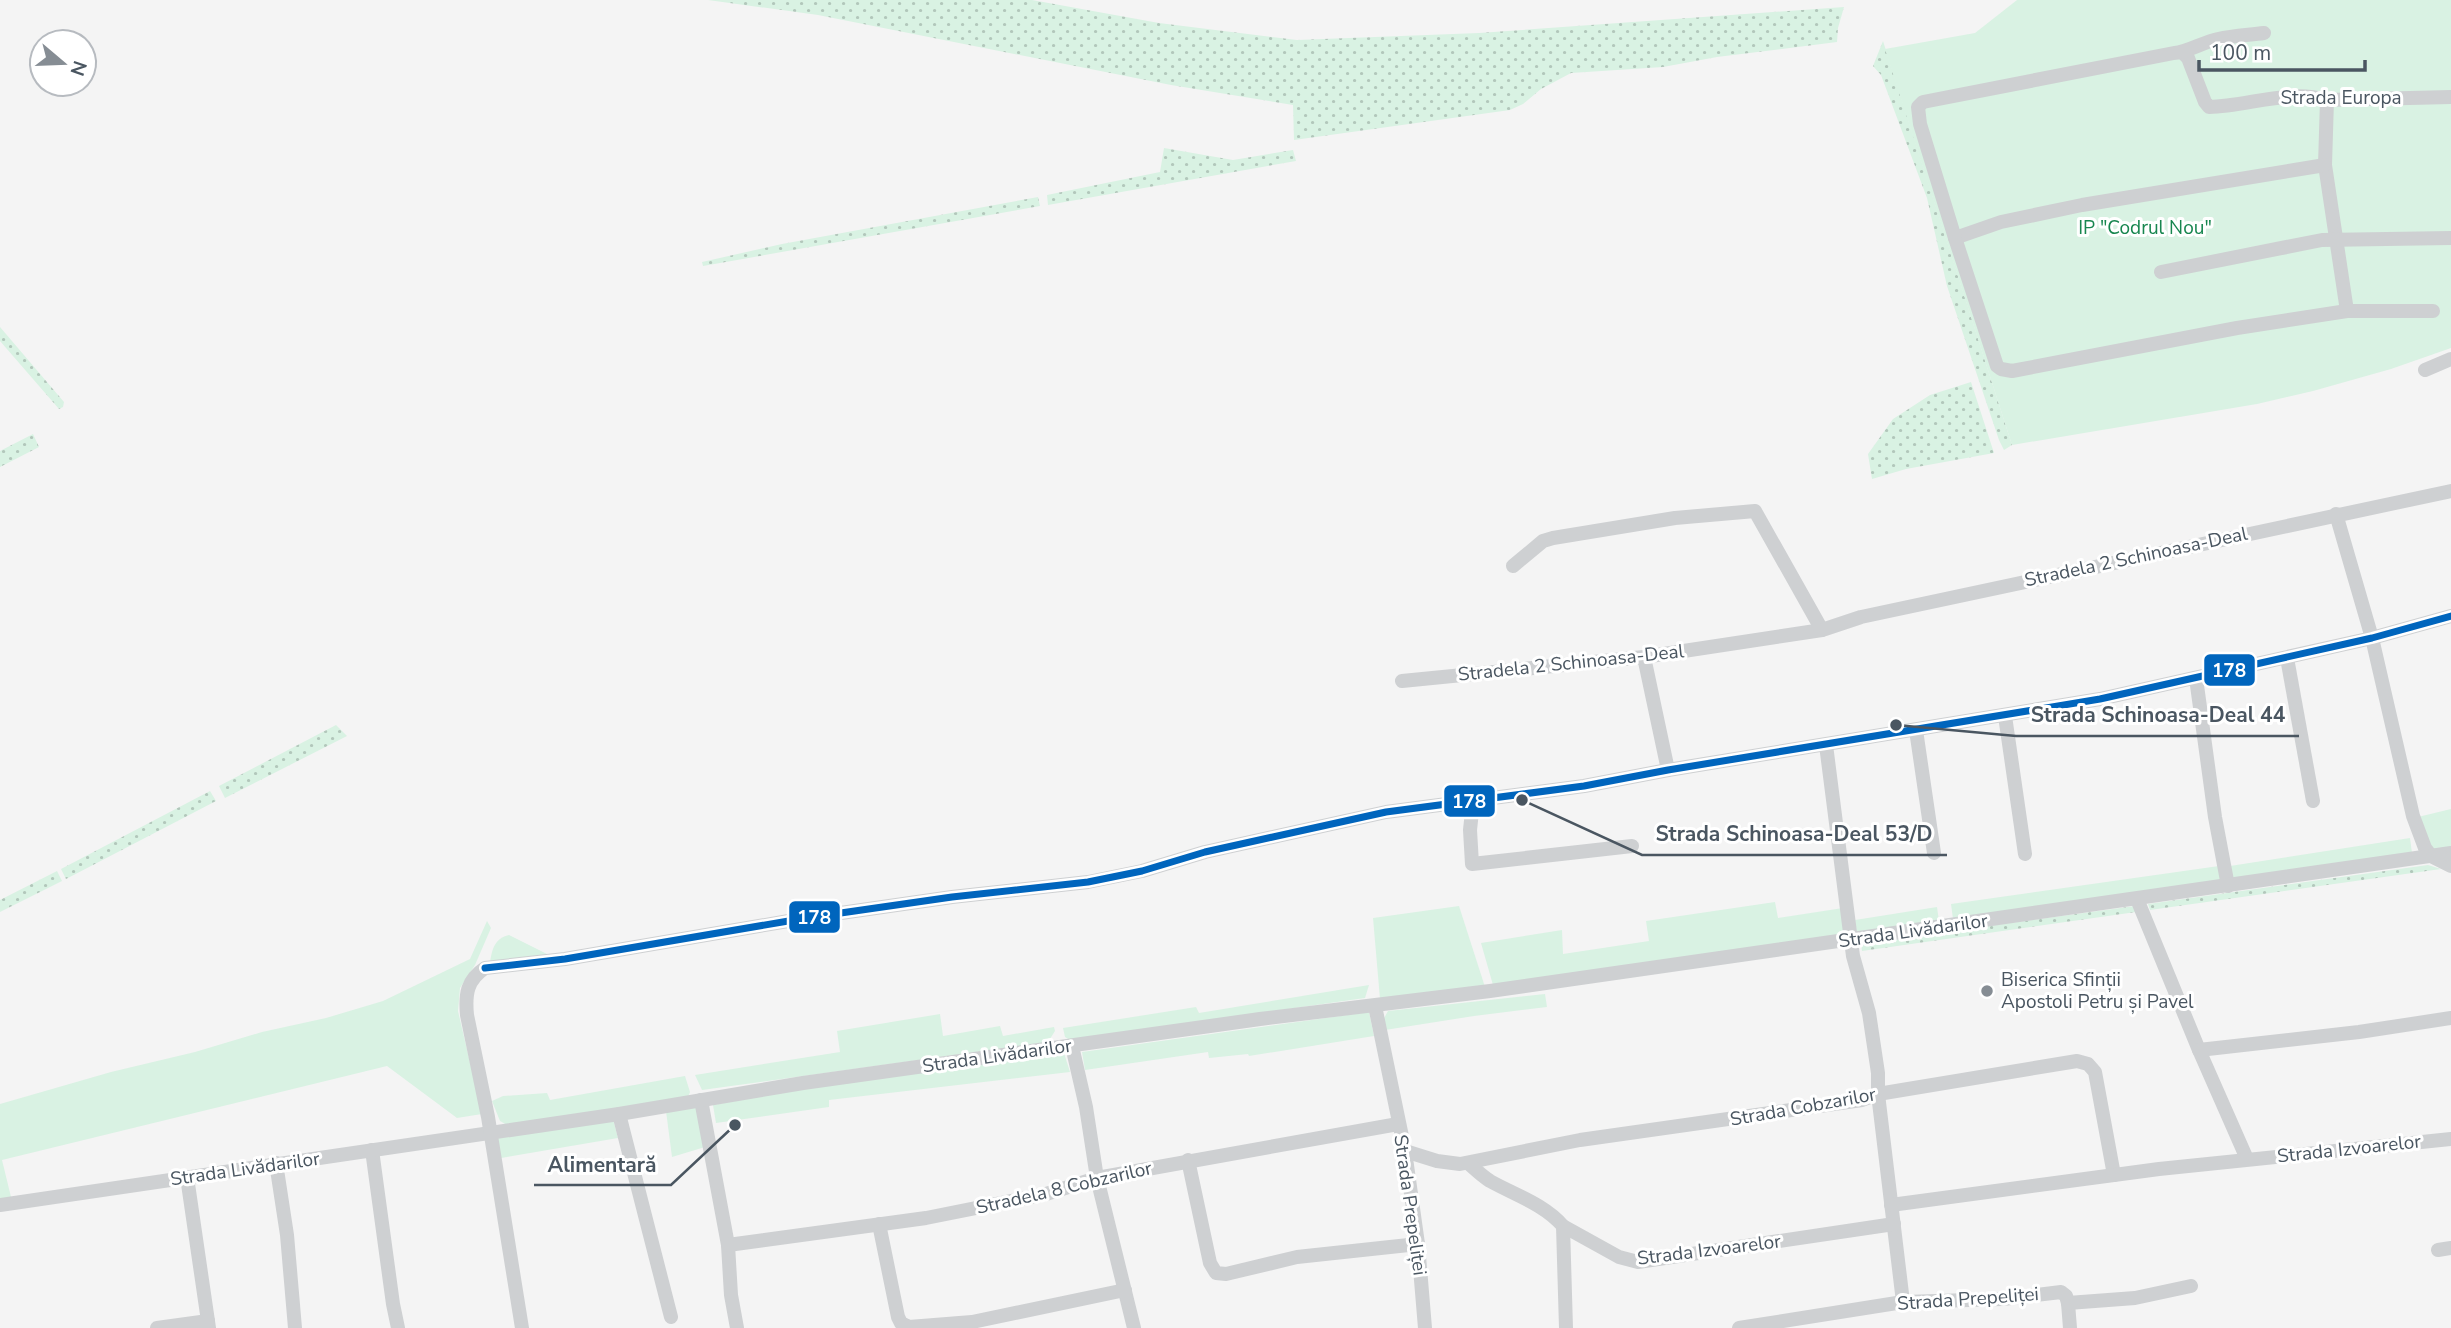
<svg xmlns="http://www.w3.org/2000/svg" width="2451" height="1328" font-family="'Nunito Sans',sans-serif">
<defs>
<pattern id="grass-dots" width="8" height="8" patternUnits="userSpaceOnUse" patternTransform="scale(1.75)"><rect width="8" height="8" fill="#d9f2e3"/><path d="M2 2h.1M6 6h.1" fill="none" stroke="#b2c7bb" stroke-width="1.8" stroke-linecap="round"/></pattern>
</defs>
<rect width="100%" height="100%" fill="#f4f4f4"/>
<g fill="url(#grass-dots)">
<polygon points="708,0 1032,0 1159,23 1297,40 1479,33 1844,7 1838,28 1837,42 1717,57 1663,67 1571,73 1541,89 1523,104 1510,110 1294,140 1293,105 1171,85 818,15"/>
<polygon points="1883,41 2012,445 2004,450 1999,440 1947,286 1927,198 1881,75 1873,66"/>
<polygon points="1164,148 1233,160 1293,150 1296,161 1048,205 1047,195 1160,172"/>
<polygon points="1038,197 1040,206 703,266 702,262 782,244"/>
<polygon points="0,327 64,402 63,407 59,409 0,341"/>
<polygon points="1971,382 1994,453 1906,469 1872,479 1868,454 1893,419 1930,395"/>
<polygon points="33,434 39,447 0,467 0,451"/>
<polygon points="336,725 347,736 225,798 219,786"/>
<polygon points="210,791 216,801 66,879 61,869"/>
<polygon points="2428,865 2441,869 2150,910 2148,904"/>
<polygon points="57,871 62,881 0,912 0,900"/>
<polygon points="2135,906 2136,912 1862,951 1861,943"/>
</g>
<g fill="#d9f2e3">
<polygon points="2017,0 2451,0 2451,348 2391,369 2313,391 2257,404 2012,445 1885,49 1975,33"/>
<polygon points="2451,809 2451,848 2433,851 2418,817"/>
<polygon points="2410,838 2412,853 2232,881 2230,866"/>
<polygon points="2219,866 2222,882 1953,919 1951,904"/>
<polygon points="1775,902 1778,918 1843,908 1845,937 1493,985 1481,943 1562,930 1563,954 1649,941 1646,921"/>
<polygon points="1459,906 1485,987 1380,999 1373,918"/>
<polygon points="1937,907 1939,921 1857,934 1855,920"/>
<polygon points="487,921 491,928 475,965 460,988 458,1011 482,1114 457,1118 387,1066 2,1160 11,1197 0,1199 0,1104 111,1072 195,1052 262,1032 326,1018 383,1001 470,959"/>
<path d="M509,935L549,955L490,962C492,949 495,938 509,935Z"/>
<polygon points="1369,985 1365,998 1070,1040 1065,1037 1063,1028 1196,1007 1199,1013"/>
<polygon points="1545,994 1547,1007 1474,1016 1385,1030 1383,1020 1388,1011"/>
<polygon points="1369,1012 1374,1036 1249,1056 1248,1054 1209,1058 1208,1052 1085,1070 1082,1052"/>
<polygon points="940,1014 943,1036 1000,1026 1003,1036 1054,1027 1055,1031 1048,1042 702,1090 695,1075 840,1052 837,1031"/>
<polygon points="1064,1053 1070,1072 829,1100 829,1107 716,1123 713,1105 818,1086"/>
<polygon points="685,1076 690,1092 688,1097 507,1125 500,1121 492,1101 503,1096 547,1093 550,1100"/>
<polygon points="697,1106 705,1147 672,1157 666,1111"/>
<polygon points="613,1119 618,1138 501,1158 495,1136"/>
</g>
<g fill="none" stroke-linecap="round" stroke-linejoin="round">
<g stroke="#ced0d2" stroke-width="14">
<path d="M2183,53L2188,58L2205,102L2209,107C2249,106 2287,89 2327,100L2451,97"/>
<polyline points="2327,100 2325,165 2347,311"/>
<polyline points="2325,165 2082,205 2001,222 1955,238 1997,366 2001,369 2012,371 2237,328 2347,311 2433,311"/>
<path d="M1955,238L1920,124L1918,107L1923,102L2174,53C2186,53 2203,42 2218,39C2233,36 2249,35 2264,33"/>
<polyline points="2161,272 2322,240 2451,238"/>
<polyline points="2425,370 2451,359"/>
<polyline points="2336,514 2372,638 2413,816 2425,848 2431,856 2451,866"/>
<polyline points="1513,566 1543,541 1553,538 1675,518 1755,511 1822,630"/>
<polyline points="1644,657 1668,770"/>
<polyline points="2287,658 2313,801"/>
<polyline points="2196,678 2215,817 2228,886"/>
<polyline points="1402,681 1644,657 1822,630 1861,617 2451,491"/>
<polyline points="2005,716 2025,854"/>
<polyline points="1916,730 1934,853"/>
<polyline points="1826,745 1853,956 1869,1013 1878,1073 1878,1094 1903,1302"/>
<polyline points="1473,802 1470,830 1472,864 1632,846"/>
<polyline points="2137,899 2199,1050 2359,1032 2451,1018"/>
<polyline points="1375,1006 1405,1151 1418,1244 1425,1328"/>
<polyline points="1072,1046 1086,1107 1097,1178 1134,1328"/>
<polyline points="2199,1050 2247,1159"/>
<polyline points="701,1100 728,1245 731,1295 737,1328"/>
<polyline points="619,1114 671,1317"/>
<polyline points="372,1150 393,1304 398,1328"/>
<polyline points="1405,1151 1437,1161 1460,1164 1580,1140 1862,1100 1878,1094 2077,1061 2088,1064 2095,1072 2114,1175"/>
<polyline points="1188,1160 1210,1263 1216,1273 1226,1274 1297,1257 1418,1244"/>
<polyline points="276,1163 287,1235 295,1328"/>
<path d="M1468,1163C1475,1169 1482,1176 1490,1181C1515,1195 1544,1204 1563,1226L1619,1257L1638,1262L1894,1224"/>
<polyline points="187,1177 209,1328"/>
<polyline points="0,1205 619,1114 803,1083 1260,1019 1490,991 2451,853"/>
<polyline points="1891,1205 2159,1169 2451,1139"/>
<polyline points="879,1224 898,1317 901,1323 909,1327 972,1322 1125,1290"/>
<polyline points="1563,1226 1566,1328"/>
<polyline points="728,1245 926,1218 1046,1194 1097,1178 1398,1124"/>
<polyline points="2438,1250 2451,1248"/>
<polyline points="2068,1303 2070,1328"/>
<polyline points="157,1328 208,1321"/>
<path d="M522,1328L488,1117L467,1015C465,994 467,980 485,968L565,959L806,918L952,897L1088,882L1142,871L1205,852L1386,812L1584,786L1668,770L2100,699L2372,638L2451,616"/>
<polyline points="1739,1328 1903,1302 2003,1299 2061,1292 2066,1296 2068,1303 2135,1298 2191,1286"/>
</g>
<defs>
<polyline id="bus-1" points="485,968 565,959 806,918 952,897 1088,882 1142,871 1205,852 1386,812 1584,786 1668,770 2100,699 2372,638 2451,616"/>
</defs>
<use href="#bus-1" stroke="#fff" stroke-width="12"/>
<use href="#bus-1" stroke="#0065bd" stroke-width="7"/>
</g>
<circle fill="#868d94" stroke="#fff" stroke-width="2.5" cx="1987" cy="991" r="7"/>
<g text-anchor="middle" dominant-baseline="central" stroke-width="6" stroke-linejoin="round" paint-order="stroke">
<g font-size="19" fill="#4a5661" stroke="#fff">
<text x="2341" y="98">Strada Europa</text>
<text transform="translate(2136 557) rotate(-12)">Stradela 2 Schinoasa-Deal</text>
<text transform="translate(1571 663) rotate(-6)">Stradela 2 Schinoasa-Deal</text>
<text transform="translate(1913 931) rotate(-8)">Strada Livădarilor</text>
<text transform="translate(997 1056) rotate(-8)">Strada Livădarilor</text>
<text transform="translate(1803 1107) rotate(-10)">Strada Cobzarilor</text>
<text transform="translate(2349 1149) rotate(-6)">Strada Izvoarelor</text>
<text transform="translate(245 1169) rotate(-8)">Strada Livădarilor</text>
<text transform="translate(1064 1188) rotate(-13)">Stradela 8 Cobzarilor</text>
<text transform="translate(1410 1205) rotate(82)">Strada Prepeliței</text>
<text transform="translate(1709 1250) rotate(-7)">Strada Izvoarelor</text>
<text transform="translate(1968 1299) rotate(-4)">Strada Prepeliței</text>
</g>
<g font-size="19" fill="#17864f" stroke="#fff">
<text x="2145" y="228">IP "Codrul Nou"</text>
</g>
<g font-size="19" fill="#4a5661" stroke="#fff" text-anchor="start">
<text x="2001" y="980">Biserica Sfinții<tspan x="2001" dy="22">Apostoli Petru și Pavel</tspan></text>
</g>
</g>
<path fill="none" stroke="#4a5661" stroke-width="2.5" d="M1896 725L2016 736H2299M1522 800L1642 855H1947M735 1125L671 1185H534"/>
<g fill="#4a5661" stroke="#fff" stroke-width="2.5">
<circle cx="1896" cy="725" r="7"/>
<circle cx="1522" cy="800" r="7"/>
<circle cx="735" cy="1125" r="7"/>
</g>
<g font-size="21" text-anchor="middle" font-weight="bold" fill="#4a5661" stroke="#fff" stroke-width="6" stroke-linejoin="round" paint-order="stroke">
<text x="2158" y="722">Strada Schinoasa-Deal 44</text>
<text x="1794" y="841">Strada Schinoasa-Deal 53/D</text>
<text x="602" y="1172">Alimentară</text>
</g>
<g stroke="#fff" stroke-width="2.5">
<rect x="2203" y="653" width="53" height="34" rx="7" fill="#0065bd"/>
<rect x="1443" y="784" width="53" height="34" rx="7" fill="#0065bd"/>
<rect x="788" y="900" width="53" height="34" rx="7" fill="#0065bd"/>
</g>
<g font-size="19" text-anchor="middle" font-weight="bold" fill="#fff">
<text x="2229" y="677">178</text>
<text x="1469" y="808">178</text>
<text x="814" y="924">178</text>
</g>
<g transform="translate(63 63) rotate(109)"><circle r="33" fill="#ffffff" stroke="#b7bbc0" stroke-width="2"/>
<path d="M0-5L12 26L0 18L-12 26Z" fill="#868d94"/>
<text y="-10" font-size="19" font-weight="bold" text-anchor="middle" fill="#4a5661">N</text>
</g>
<path d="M2199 60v10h166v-10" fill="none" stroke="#4a5661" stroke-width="3.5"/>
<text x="2210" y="60" font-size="21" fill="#4a5661" stroke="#ffffff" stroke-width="5" paint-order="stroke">100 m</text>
</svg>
